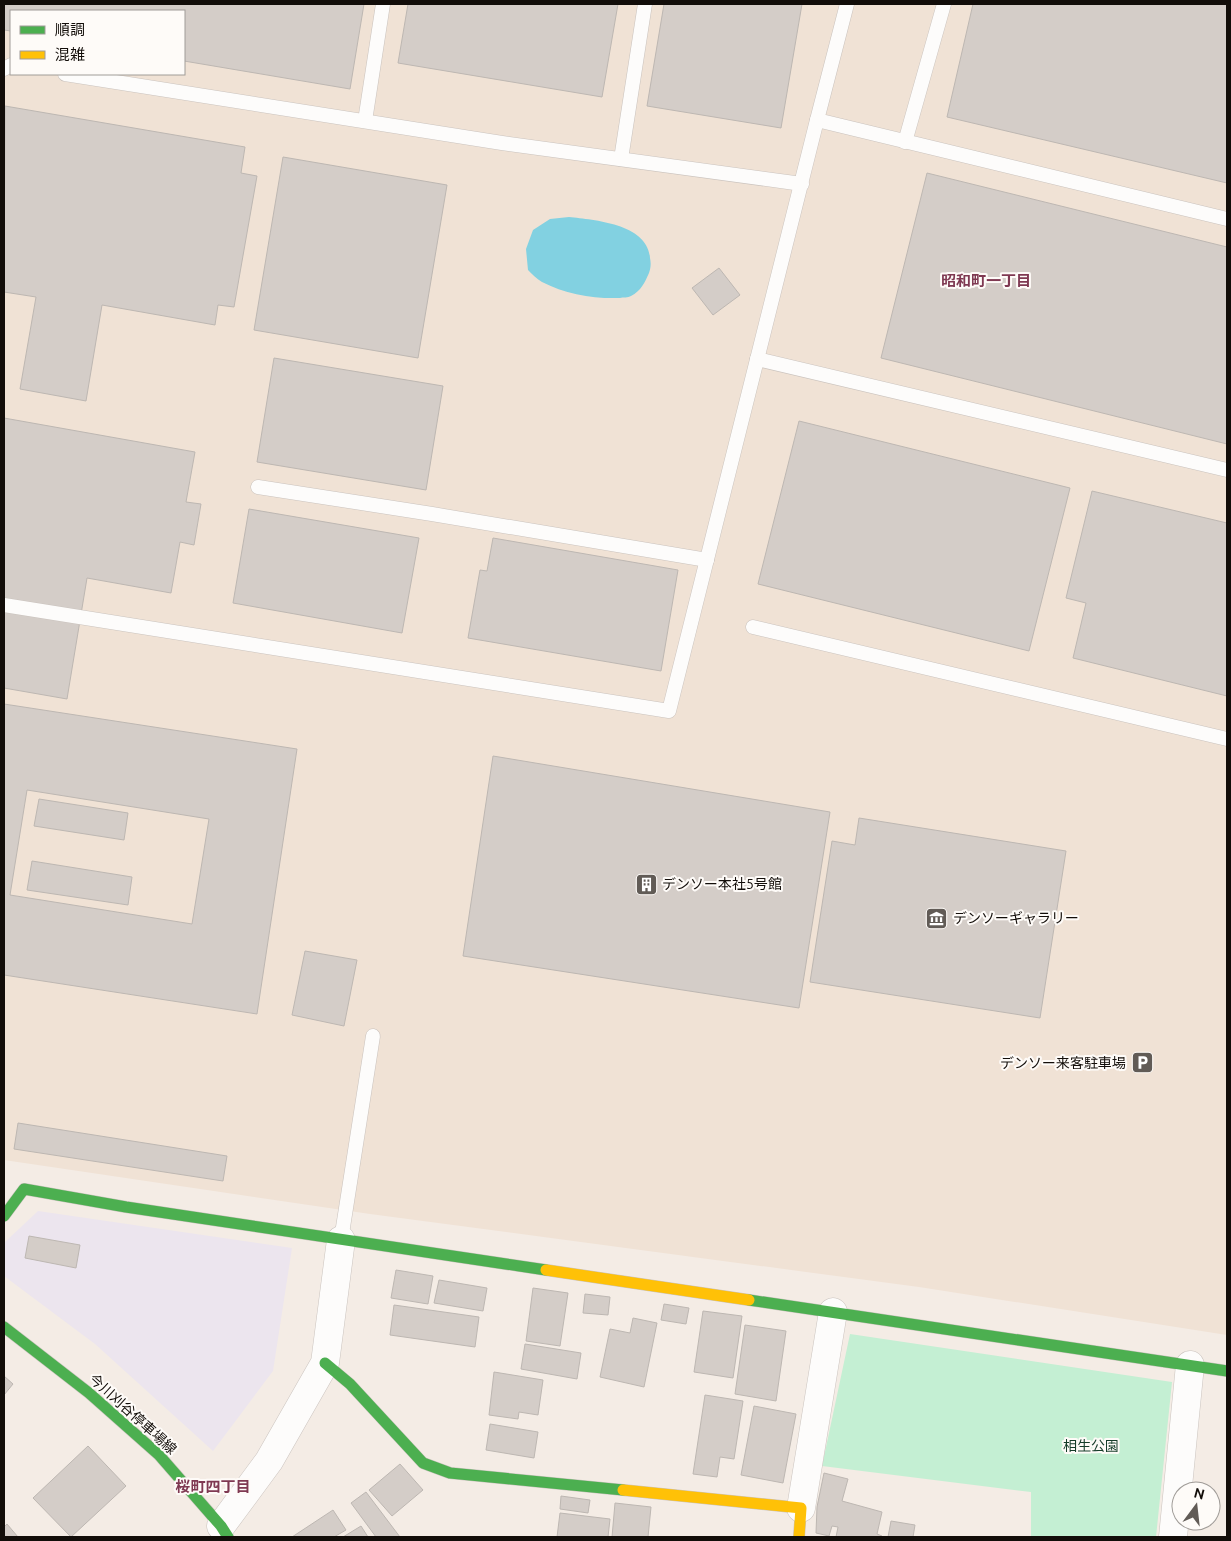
<svg xmlns="http://www.w3.org/2000/svg" width="1231" height="1541" font-family="Ubuntu,'Noto Sans JP',sans-serif">
<rect width="100%" height="100%" fill="#f4ece5"/>
<polygon fill="#ece5ee" points="38,1211 292,1248 273,1371 213,1451 95,1344 4,1276 4,1243"/>
<path fill="#f0e2d5" fill-rule="evenodd" d="M4,4H1227V1335L919,1287L370,1214L4,1160ZM11,11H184V74H11Z"/>
<polygon fill="#c4efd3" points="850,1334 1172,1382 1156,1537 1031,1537 1031,1492 822,1466"/>
<path fill="#82d1e1" d="M569,217C595,220 648,224 650,258C651,263 651,267 649,273C645,282 641,291 631,296C628,298 623,297 620,298C594,299 565,294 542,282C537,279 532,274 528,270L526,249L533,230L550,219Z"/>
<g fill="#d4cdc8" stroke="#bdb7b2" fill-rule="evenodd">
<polygon points="4,4 364,4 350,89 184,61 184,11 11,11 11,31 4,30"/>
<polygon points="408,4 618,4 602,97 398,63"/>
<polygon points="664,4 802,4 781,128 647,106"/>
<polygon points="973,4 1227,4 1227,183 947,117"/>
<polygon points="5,106 245,147 241,173 257,176 234,307 218,305 215,325 102,305 86,401 20,389 36,297 4,292"/>
<polygon points="283,157 447,185 418,358 254,330"/>
<polygon points="927,173 1227,247 1227,444 881,358"/>
<polygon points="719,268 740,295 713,315 692,288"/>
<polygon points="274,358 443,386 426,490 257,462"/>
<polygon points="4,418 195,452 186,502 201,504 194,545 180,542 171,593 87,578 67,699 4,688"/>
<polygon points="799,421 1070,488 1029,651 758,584"/>
<polygon points="1092,491 1227,523 1227,696 1073,658 1086,603 1066,598"/>
<polygon points="249,509 419,538 402,633 233,603"/>
<polygon points="493,538 678,570 661,671 468,638 480,570 487,571"/>
<path d="M4,704L297,749L257,1014L4,975ZM27,790L209,819L192,924L10,895Z"/>
<polygon points="493,756 830,812 799,1008 463,956"/>
<polygon points="39,799 128,813 124,840 34,826"/>
<polygon points="859,818 1066,851 1040,1018 810,982 832,841 855,845"/>
<polygon points="32,861 132,877 128,905 27,890"/>
<polygon points="305,951 357,960 344,1026 292,1015"/>
<polygon points="18,1123 227,1156 223,1181 14,1149"/>
<polygon points="29,1236 80,1245 76,1268 25,1258"/>
<polygon points="396,1270 433,1276 428,1304 391,1298"/>
<polygon points="439,1280 487,1288 483,1311 434,1303"/>
<polygon points="533,1288 568,1293 560,1346 526,1341"/>
<polygon points="585,1294 610,1297 608,1315 583,1313"/>
<polygon points="664,1304 689,1308 686,1324 661,1320"/>
<polygon points="394,1305 479,1317 475,1347 390,1335"/>
<polygon points="703,1311 742,1316 733,1378 694,1372"/>
<polygon points="633,1318 657,1323 644,1387 600,1377 610,1329 630,1333"/>
<polygon points="745,1325 786,1331 776,1401 735,1394"/>
<polygon points="525,1344 581,1353 577,1379 521,1369"/>
<polygon points="494,1372 543,1380 538,1415 519,1412 518,1419 489,1415"/>
<polygon points="4,1376 13,1384 4,1395"/>
<polygon points="705,1395 743,1401 734,1459 720,1457 717,1477 693,1474"/>
<polygon points="754,1406 796,1414 783,1483 741,1475"/>
<polygon points="490,1424 538,1432 534,1458 486,1450"/>
<polygon points="88,1446 126,1486 71,1537 33,1498"/>
<polygon points="400,1464 423,1490 392,1516 369,1490"/>
<polygon points="824,1473 848,1479 842,1501 882,1512 877,1534 882,1536 882,1537 836,1537 838,1527 832,1526 829,1536 816,1533 817,1507"/>
<polygon points="366,1492 400,1537 376,1537 351,1503"/>
<polygon points="561,1496 590,1500 588,1513 560,1509"/>
<polygon points="615,1503 651,1507 648,1537 612,1537"/>
<polygon points="333,1510 346,1530 334,1537 292,1537"/>
<polygon points="560,1513 610,1519 608,1537 557,1537"/>
<polygon points="891,1521 915,1525 913,1537 888,1537"/>
<polygon points="7,1524 18,1537 4,1537 4,1527"/>
<polygon points="361,1526 368,1537 343,1537"/>
</g>
<g fill="none" stroke-linecap="round" stroke-linejoin="round">
<defs>
<g id="lane">
<polyline points="847,4 817,120 1227,219"/>
<polyline points="4,69 11,65"/>
<polyline points="65,74 502,143 802,184"/>
<polyline points="365,121 383,4"/>
<polyline points="905,142 944,4"/>
<polyline points="621,159 645,4"/>
<polyline points="757,359 1227,470"/>
<polyline points="258,487 432,514 707,560"/>
<polyline points="4,605 669,711 817,120"/>
<polyline points="753,627 1227,739"/>
<polyline points="341,1240 373,1036"/>
</g>
<g id="street">
<polyline points="801,1508 833,1312"/>
<polyline points="221,1526 269,1461 325,1363 341,1240"/>
<polyline points="1173,1537 1190,1365"/>
</g>
<g id="fast">
<polyline points="4,1216 24,1189 126,1207 546,1270"/>
<polyline points="749,1300 1227,1371"/>
<polyline points="4,1327 89,1393 159,1455 221,1526 228,1537"/>
<polyline points="325,1363 350,1384 423,1463 450,1473 623,1490"/>
</g>
<g id="slow">
<polyline points="546,1270 749,1300"/>
<polyline points="623,1490 801,1508 799,1537"/>
</g>
</defs>
<use href="#lane" stroke="#cac3be" stroke-width="15"/>
<use href="#street" stroke="#cac3be" stroke-width="29"/>
<use href="#fast" stroke="#cac3be" stroke-width="12"/>
<use href="#slow" stroke="#cac3be" stroke-width="12"/>
<use href="#lane" stroke="#fdfcfb" stroke-width="14"/>
<use href="#street" stroke="#fdfcfb" stroke-width="28"/>
<use href="#fast" stroke="#4caf50" stroke-width="11"/>
<use href="#slow" stroke="#ffc107" stroke-width="11"/>
</g>
<defs>
<symbol id="building-square" viewBox="-11 -11 22 22"><rect x="-9" y="-9" width="18" height="18" rx="4" fill="#615b56" stroke="#fefbf8"/><path d="M-4-6H4V6H1V3H-1V6H-4ZM-2.5-4.3h1.7v1.8h-1.7ZM.8-4.3h1.7v1.8H.8ZM-2.5-1h1.7V.8h-1.7ZM.8-1h1.7V.8H.8Z" fill="#fff"/></symbol>
<symbol id="museum-square" viewBox="-11 -11 22 22"><rect x="-9" y="-9" width="18" height="18" rx="4" fill="#615b56" stroke="#fefbf8"/><path d="M0-6L6-3V-2H-6V-3ZM-5-1h2V3h-2ZM-1-1h2V3h-2ZM3-1h2V3H3ZM-6 4H6V6H-6Z" fill="#fff"/></symbol>
<symbol id="parking-square" viewBox="-11 -11 22 22"><rect x="-9" y="-9" width="18" height="18" rx="4" fill="#615b56" stroke="#fefbf8"/><path d="M-3.5-5.5H1a3.5 3.5 0 0 1 0 7H-1V5.5H-3.5ZM-1-3.4V-.6H.8a1.4 1.4 0 0 0 0-2.8Z" fill="#fff"/></symbol>
</defs>
<g fill-rule="evenodd">
<use href="#building-square" x="634" y="872" width="25" height="25"/>
<use href="#museum-square" x="924" y="906" width="25" height="25"/>
<use href="#parking-square" x="1130" y="1050" width="25" height="25"/>
</g>
<g text-anchor="middle" dominant-baseline="central" stroke-width="4" stroke-linejoin="round" paint-order="stroke">
<g font-size="14" fill="#120d09" stroke="#fefbf8" text-anchor="start">
<text x="662" y="884">デンソー本社5号館</text>
<text x="953" y="918">デンソーギャラリー</text>
<text x="1126" y="1063" text-anchor="end">デンソー来客駐車場</text>
</g>
<g font-size="14" fill="#120d09" stroke="#fefbf8">
<text transform="translate(133 1414) rotate(42)">今川刈谷停車場線</text>
</g>
<g font-size="14" fill="#163d2a" stroke="#fefbf8">
<text x="1091" y="1446">相生公園</text>
</g>
<g font-size="15" font-weight="bold" fill="#7f3952" stroke="#fefbf8">
<text x="986" y="280">昭和町一丁目</text>
<text x="213" y="1486">桜町四丁目</text>
</g>
</g>
<rect width="1231" height="1541" fill="none" stroke="#120d09" stroke-width="10"/>
<rect x="10" y="10" width="175" height="65" fill="#fefbf8" stroke="#a09c98"/>
<rect x="20" y="26" width="25" height="8" fill="#4caf50" stroke="#a09c98"/>
<text x="55" y="35" font-size="15" fill="#120d09">順調</text>
<rect x="20" y="51" width="25" height="8" fill="#ffc107" stroke="#a09c98"/>
<text x="55" y="60" font-size="15" fill="#120d09">混雑</text>
<g transform="translate(1196 1506) rotate(15)"><circle r="24" fill="#fefbf8" stroke="#a09c98"/>
<path d="M0-4L9 19L0 12L-9 19Z" fill="#615b56"/>
<text y="-8" font-size="14" font-weight="bold" text-anchor="middle" fill="#120d09">N</text>
</g>
</svg>
